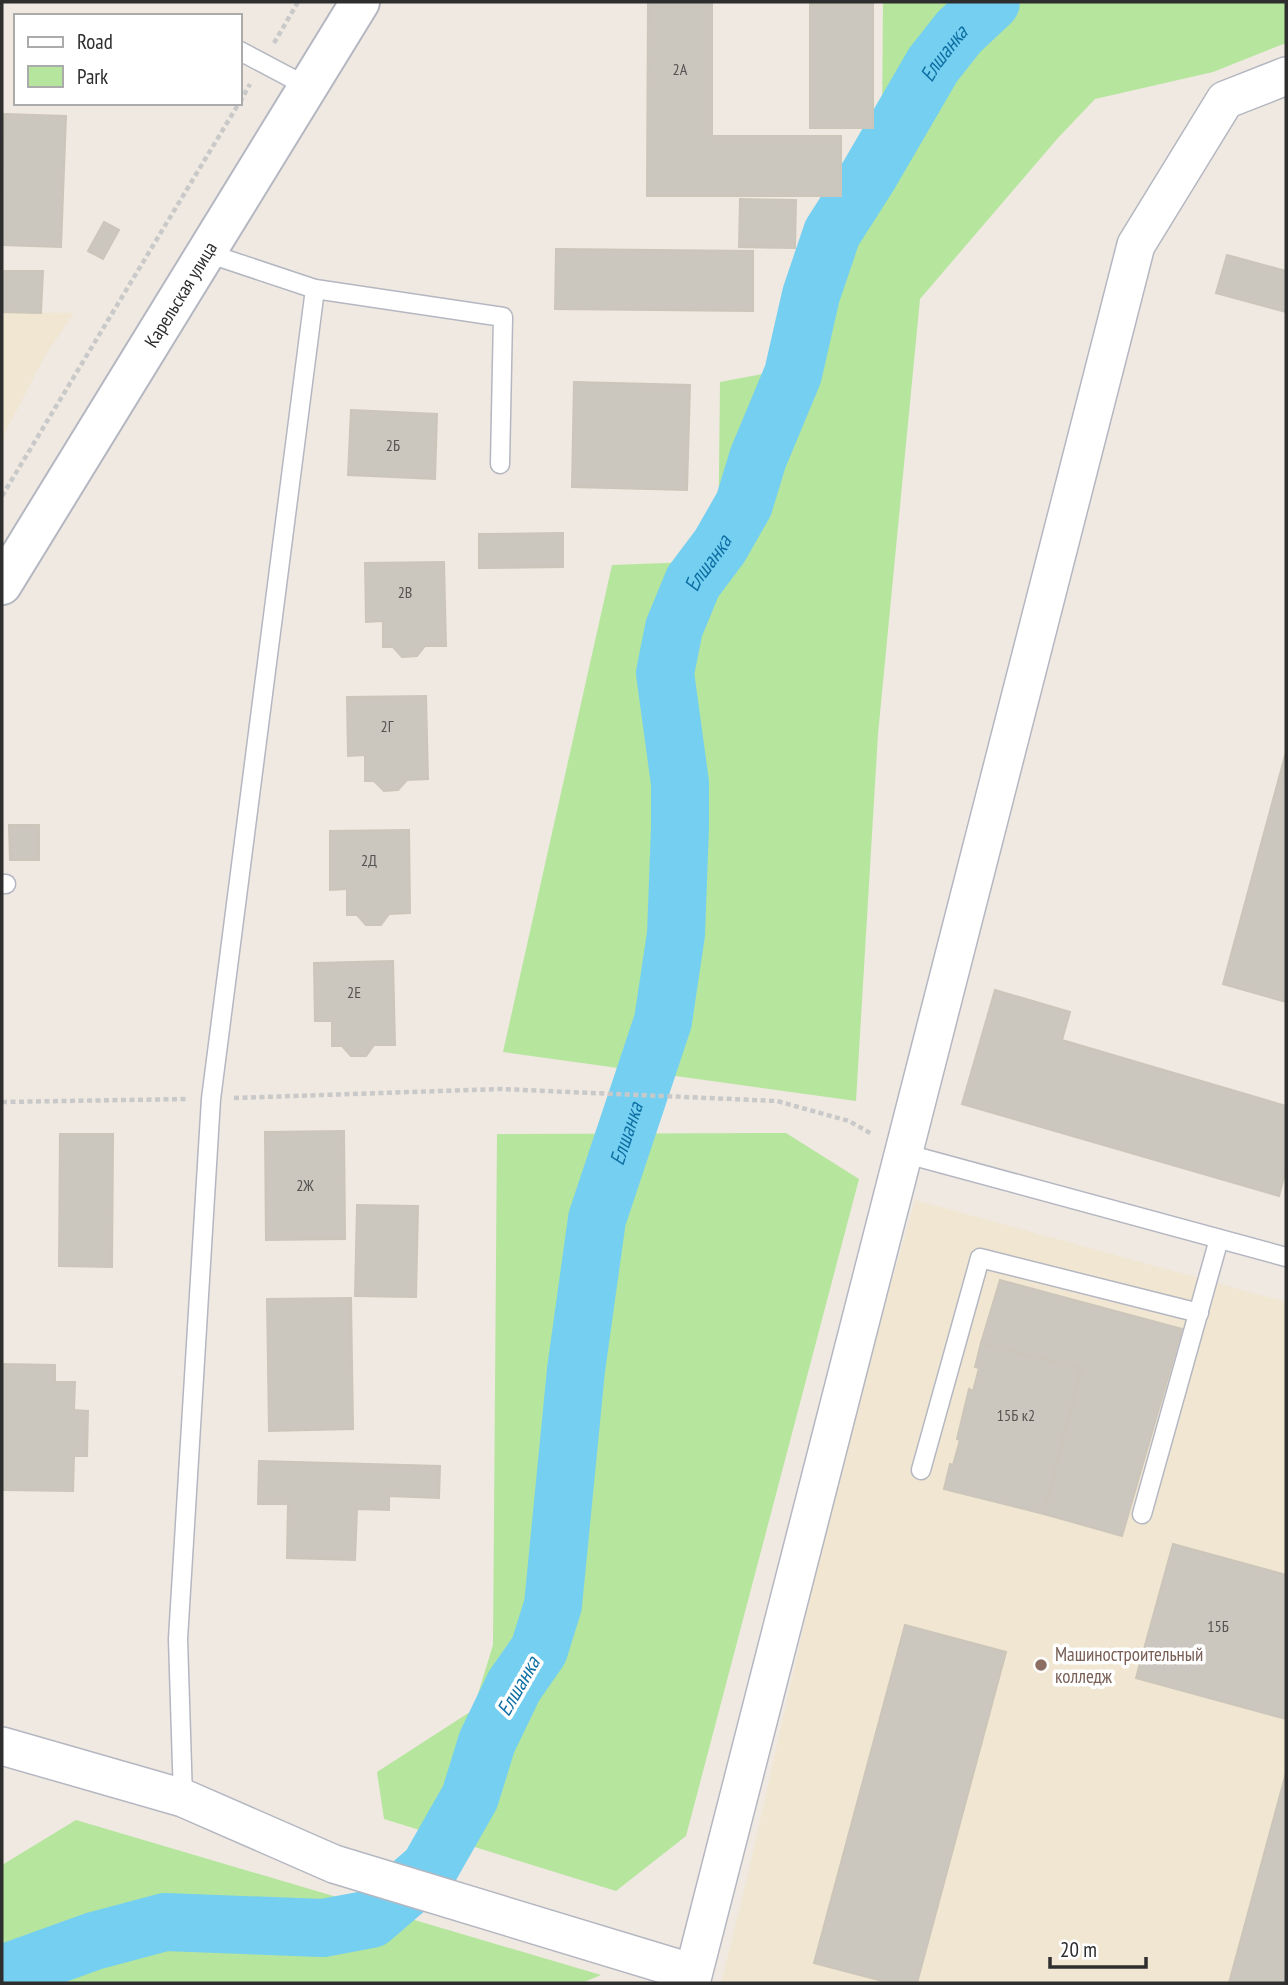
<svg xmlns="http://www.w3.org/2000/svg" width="1288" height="1985" font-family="'PT Sans Narrow',sans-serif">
<rect width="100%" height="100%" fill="#efe9e1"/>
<g fill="#f0e6d1">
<polygon points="2,312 74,313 46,354 2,438"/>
<polygon points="915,1200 1286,1302 1286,1983 721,1983 748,1874 842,1456"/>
</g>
<g fill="#b6e59e">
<polygon points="883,2 1286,2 1286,43 1213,72 1095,99 1057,139 920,299 878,734 856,1101 503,1052 612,565 718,561 720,382 815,364 882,130"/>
<polygon points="786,1133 859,1179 686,1836 616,1891 384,1819 377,1772 473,1710 493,1645 497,1134"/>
<polygon points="76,1820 601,1975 582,1983 2,1983 2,1865"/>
</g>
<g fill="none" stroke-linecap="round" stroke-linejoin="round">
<path stroke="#75cff0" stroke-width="58" id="s1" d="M2,1974L94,1941L165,1922L323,1928L371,1919L429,1869L470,1797L487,1742L514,1686L539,1650L553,1605L576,1370L597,1219L663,1021L676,934L680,827V783L665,673L674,628L693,582L720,546L744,504L758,458L793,374L811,295L832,233L869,175L933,65L959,32L991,2"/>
</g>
<g fill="#cbc7bf" stroke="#cbc5ba" stroke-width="2">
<polygon points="648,2 712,2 712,136 841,136 841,196 647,196"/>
<rect x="810" y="4" width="63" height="124"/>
<polygon points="4,114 66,116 61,247 2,245"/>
<polygon points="740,199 796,200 795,248 739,247"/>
<polygon points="104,222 119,230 103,259 88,251"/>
<polygon points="556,249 753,251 753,311 555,309"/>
<polygon points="1227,255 1286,271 1286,312 1216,293"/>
<polygon points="2,271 43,271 41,313 2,312"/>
<polygon points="574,382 690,385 687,490 572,487"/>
<polygon points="351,410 437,414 435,479 348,475"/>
<polygon points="563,533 563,567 479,568 479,534"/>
<polygon points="444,562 446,646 425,646 417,656 402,657 393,647 383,647 383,621 366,622 365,563"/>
<polygon points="426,696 428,779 407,780 398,790 384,791 374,781 365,781 365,755 348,756 347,697"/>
<polygon points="1286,752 1286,1002 1223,984"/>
<polygon points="9,825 39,825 39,860 10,860"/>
<polygon points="409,830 410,913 389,914 381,925 366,925 357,915 347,915 347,889 330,890 330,831"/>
<polygon points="393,961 395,1045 374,1045 366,1056 351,1056 342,1046 332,1046 332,1021 315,1021 314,963"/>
<polygon points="995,990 1070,1012 1062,1040 1286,1106 1286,1169 1279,1196 962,1104"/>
<polygon points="344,1131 345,1239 266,1240 265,1132"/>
<polygon points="60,1134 113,1134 112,1267 59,1266"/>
<polygon points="357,1205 418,1206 416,1297 355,1296"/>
<polygon points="1000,1280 1182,1329 1122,1536 1044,1514 1081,1369 981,1343"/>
<polygon points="351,1298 353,1429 269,1431 267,1299"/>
<polygon points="981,1343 1081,1369 1044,1514 944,1489 950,1464 953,1465 960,1440 957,1439 969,1389 973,1391 979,1368 975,1367"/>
<polygon points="2,1364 55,1365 55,1382 75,1382 74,1410 88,1411 87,1456 74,1456 73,1491 2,1490"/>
<polygon points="259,1461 440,1466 439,1498 389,1496 389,1510 357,1509 355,1560 287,1558 288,1504 258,1504"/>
<polygon points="1173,1544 1286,1575 1286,1719 1136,1678"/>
<polygon points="905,1625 1006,1652 917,1983 890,1983 814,1963"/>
<polygon points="1286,1773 1286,1983 1229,1983"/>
</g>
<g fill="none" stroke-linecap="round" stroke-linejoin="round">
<defs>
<g id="lane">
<polyline points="240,51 308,87"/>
<polyline points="207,253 315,289 503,317 500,464"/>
<polyline points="2,884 6,884"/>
<polyline points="903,1153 1286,1257"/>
<polyline points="921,1470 980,1258 1199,1313"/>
<polyline points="1142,1514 1219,1239"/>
<polyline points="183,1798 178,1639 211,1099 315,289"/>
</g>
<g id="street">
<polyline points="2,1746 183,1798 334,1864 693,1973"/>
<polyline points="691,1983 1136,245 1225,100 1286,76"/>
</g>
<g id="secondary">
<path id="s2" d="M2,585L360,2"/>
</g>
</defs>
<use href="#lane" stroke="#b4b7c1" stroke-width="21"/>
<use href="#street" stroke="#b4b7c1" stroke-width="40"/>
<use href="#secondary" stroke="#b4b7c1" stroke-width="42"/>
<g stroke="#c9c9c9" stroke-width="4.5" stroke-dasharray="5 3.5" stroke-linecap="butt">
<polyline points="274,43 298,2"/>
<polyline points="240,102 250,84"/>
<polyline points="2,496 239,103"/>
<polyline points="234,1098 500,1089 777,1101 849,1121 872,1134"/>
<polyline points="2,1102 186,1099"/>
</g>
<use href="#lane" stroke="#fff" stroke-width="18"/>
<use href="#street" stroke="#fff" stroke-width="37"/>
<use href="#secondary" stroke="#fff" stroke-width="38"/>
</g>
<circle fill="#8d6e63" stroke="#fff" stroke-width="2.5" cx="1041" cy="1665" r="7"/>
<g text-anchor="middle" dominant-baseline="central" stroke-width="7" stroke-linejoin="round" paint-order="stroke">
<g font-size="16" fill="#555452">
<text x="680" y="69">2А</text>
<text x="393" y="445">2Б</text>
<text x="405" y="592">2В</text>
<text x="387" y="726">2Г</text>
<text x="369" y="860">2Д</text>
<text x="354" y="992">2Е</text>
<text x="305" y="1185">2Ж</text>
<text x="1016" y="1415">15Б к2</text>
<text x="1218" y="1626">15Б</text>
</g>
<g font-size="19" fill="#2e2e2e" stroke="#fff">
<text stroke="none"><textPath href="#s2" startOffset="341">Карельская улица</textPath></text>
</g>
<g font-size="19" fill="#785e54" stroke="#fff" text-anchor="start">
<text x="1055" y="1654">Машиностроительный<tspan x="1055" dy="22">колледж</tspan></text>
</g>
<g font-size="21" font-style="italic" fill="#0d6fa3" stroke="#fff">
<text stroke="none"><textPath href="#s1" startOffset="2382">Елшанка</textPath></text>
<text stroke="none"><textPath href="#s1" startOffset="1815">Елшанка</textPath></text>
<text stroke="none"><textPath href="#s1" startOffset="1227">Елшанка</textPath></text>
<text transform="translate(518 1686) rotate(-60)">Елшанка</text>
</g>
</g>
<rect width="1288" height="1985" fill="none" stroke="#2e2e2e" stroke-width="7"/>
<rect x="14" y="14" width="228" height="91" fill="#ffffff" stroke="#ababab" stroke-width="2"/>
<rect x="28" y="37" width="35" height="10" fill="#ffffff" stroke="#ababab" stroke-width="2"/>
<text x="77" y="49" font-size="21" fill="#2e2e2e">Road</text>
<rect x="28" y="66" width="35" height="21" fill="#b6e59e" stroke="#ababab" stroke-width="2"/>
<text x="77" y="84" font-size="21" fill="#2e2e2e">Park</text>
<path d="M1050 1957v10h96v-10" fill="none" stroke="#2e2e2e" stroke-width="3.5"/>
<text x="1060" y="1957" font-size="21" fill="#2e2e2e" stroke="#ffffff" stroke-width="5" paint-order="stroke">20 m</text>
</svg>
